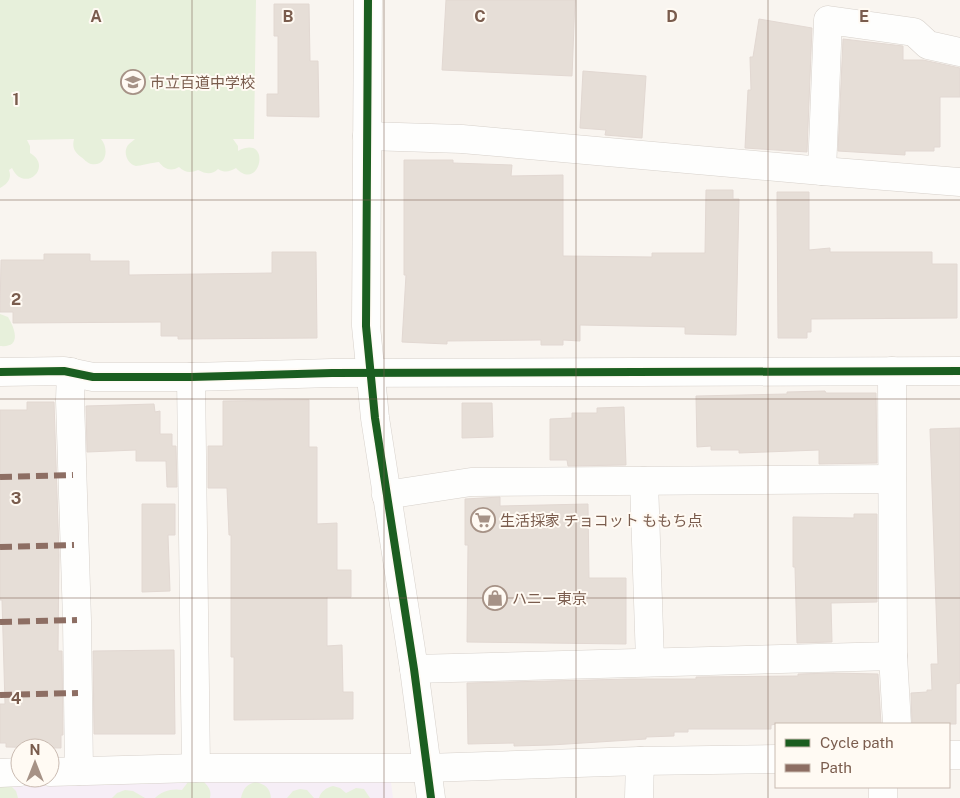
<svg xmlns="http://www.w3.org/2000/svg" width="960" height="798" font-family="'Public Sans','Noto Sans JP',sans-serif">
<rect width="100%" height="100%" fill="#f9f5f0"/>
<polygon fill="#f6eef6" points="390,774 393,798 0,798 0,782"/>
<g fill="#e7f0db">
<path d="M0,0H256L254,139H233L238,146V151C273,133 260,194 236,168C229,172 225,173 218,169C212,175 206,174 198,170C191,173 185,173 179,167C171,172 164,169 159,162C155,162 139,166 136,166C127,164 122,151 129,144C131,142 133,141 135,139H101C109,148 107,167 91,164C87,163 84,159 81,157C74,152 72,147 74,139L27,140L30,146V153C54,167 24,194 12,168L9,170C12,178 8,184 0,188Z"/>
<path d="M0,314L8,317C15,329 22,348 0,346Z"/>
<path d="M203,781C208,786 212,790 210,798H155C161,791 173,788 182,790L188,782Z"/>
<path d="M255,782C265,784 270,788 271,798H241C243,789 246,785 255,782Z"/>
<polygon points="0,785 10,785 16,791 18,798 0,798"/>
<path d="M333,786L340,788L346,793L356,788L364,789L370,798H319C321,791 326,788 333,786Z"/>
<polygon points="300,789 307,790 314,798 287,798 293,791"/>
<polygon points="125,790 133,791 145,798 112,798 117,793"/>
</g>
<g fill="#e6ded7" stroke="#e2d8d2">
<polygon points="446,0 575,0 572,76 442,70"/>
<polygon points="274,4 309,4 310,61 318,61 319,117 267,116 267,94 278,94 278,36 274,36"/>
<polygon points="759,19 812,28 807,152 745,148 748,90 751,90 750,57 753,57"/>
<polygon points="843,39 903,46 903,60 923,60 960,68 960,97 940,97 940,147 934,147 934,151 905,151 905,155 838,151"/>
<polygon points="583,71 646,76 642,138 605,135 606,130 580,128"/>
<polygon points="404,160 453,160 453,163 512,165 511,176 563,175 563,256 652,257 652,253 705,253 706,190 733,190 733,199 739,199 736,335 685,334 685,327 580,325 580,341 563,340 563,345 541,345 541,340 447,341 447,344 402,342 406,275 404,275"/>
<polygon points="777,192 809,192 809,250 830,248 830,252 932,252 932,264 957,264 957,318 811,319 811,332 807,332 807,338 778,338"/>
<polygon points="272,252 316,252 317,338 178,339 178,336 161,336 161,322 13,323 13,312 0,312 1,260 44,260 44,254 90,254 90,261 129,261 129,275 272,273"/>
<polygon points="825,391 826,393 876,393 877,463 819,464 819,450 739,453 739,450 711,450 711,446 697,447 696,396 787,394 787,392"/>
<polygon points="309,400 309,447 317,447 317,524 337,523 337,570 351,570 351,597 327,597 327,646 342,645 343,692 353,692 353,719 234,720 234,657 231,657 231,535 229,535 227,488 208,488 208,446 223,446 223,401"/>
<polygon points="27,402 54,402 59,554 58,651 62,651 63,735 61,735 61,748 6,747 6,743 0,743 0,704 5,704 2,600 0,600 0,410 27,410"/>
<polygon points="462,403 492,403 493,437 462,438"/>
<polygon points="154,404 155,412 160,411 160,434 172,434 172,446 176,446 177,487 167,487 166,461 136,461 136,450 87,452 86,406"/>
<polygon points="624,407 626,465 568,466 567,460 550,460 550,419 572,418 572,413 597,413 597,408"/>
<polygon points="960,428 960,683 956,684 956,724 912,724 911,693 927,692 927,690 932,690 931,664 938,664 930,429"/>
<polygon points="500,497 500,506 588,504 589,578 626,578 626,644 467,642 468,545 465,545 465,499"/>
<polygon points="142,504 175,504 175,535 168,535 170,591 142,592"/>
<polygon points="854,514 877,514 877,602 831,603 832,642 797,643 795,567 793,567 793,517 854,518"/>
<polygon points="174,650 175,734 94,734 93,651"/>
<polygon points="833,673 878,674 881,724 776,724 771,725 771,729 688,729 688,732 674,732 674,736 646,737 646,739 551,745 514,746 514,743 468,744 467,683 630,679 696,679 696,677 798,676 798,674"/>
</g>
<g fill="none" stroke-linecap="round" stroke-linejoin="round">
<defs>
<g id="minor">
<polyline points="368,0 366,326 375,418 414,669 431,798"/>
<polyline points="367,136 462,139 822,171 960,182"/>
<polyline points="822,171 828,20 914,32 928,45 960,52"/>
<polyline points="892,371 893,656 897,724"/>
<polyline points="0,372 64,371 93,377 191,377 332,373 960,371"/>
<polyline points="71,372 70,400 77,620 79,771"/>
<polyline points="191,377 196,768"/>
<polyline points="644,481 650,661"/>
<polyline points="386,495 471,482 892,479"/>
<polyline points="414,669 893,656"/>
<polyline points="949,755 960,755"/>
<polyline points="50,772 196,768 426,768 640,761 776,759"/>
<polyline points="0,773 20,772"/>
<polyline points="883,787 883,798"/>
<polyline points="639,798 640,761"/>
</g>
</defs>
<use href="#minor" stroke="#d7d1cb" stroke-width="29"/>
<use href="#minor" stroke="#fefefd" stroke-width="28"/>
<g stroke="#8d6e63" stroke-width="6" stroke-dasharray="12 6" stroke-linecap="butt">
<polyline points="0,477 73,475"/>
<polyline points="0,547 74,545"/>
<polyline points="0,622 77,620"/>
<polyline points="0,695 78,693"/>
</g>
<defs>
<g id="cycleway">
<polyline points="368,0 366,326 375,418 414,669 431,798"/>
<polyline points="0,372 64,371 93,377 191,377 332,373 960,371"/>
</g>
</defs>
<use href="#cycleway" stroke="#fffaf3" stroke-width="11"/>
<use href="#cycleway" stroke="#1b5e20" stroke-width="8"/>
</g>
<path fill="none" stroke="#7a5c4d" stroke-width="1" stroke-opacity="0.55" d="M192,0V798M384,0V798M576,0V798M768,0V798M0,200H960M0,399H960M0,598H960"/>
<defs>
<symbol id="school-ring" viewBox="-11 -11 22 22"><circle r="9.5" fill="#fffaf3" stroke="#a69286" stroke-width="1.5"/><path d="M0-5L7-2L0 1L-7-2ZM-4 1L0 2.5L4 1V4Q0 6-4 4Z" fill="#a69286"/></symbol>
<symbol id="supermarket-ring" viewBox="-11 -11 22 22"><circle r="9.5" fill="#fffaf3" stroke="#a69286" stroke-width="1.5"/><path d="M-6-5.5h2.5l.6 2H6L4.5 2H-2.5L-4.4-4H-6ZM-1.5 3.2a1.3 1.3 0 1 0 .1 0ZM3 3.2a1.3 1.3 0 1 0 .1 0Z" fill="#a69286"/></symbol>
<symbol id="shop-ring" viewBox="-11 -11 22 22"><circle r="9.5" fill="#fffaf3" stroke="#a69286" stroke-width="1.5"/><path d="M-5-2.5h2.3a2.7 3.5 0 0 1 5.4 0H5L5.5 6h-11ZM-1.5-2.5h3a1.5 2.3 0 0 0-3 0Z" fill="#a69286"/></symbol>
</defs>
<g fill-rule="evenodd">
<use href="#school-ring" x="119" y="68" width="28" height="28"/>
<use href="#supermarket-ring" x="469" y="506" width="28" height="28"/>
<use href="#shop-ring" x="481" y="584" width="28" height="28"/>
</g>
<g text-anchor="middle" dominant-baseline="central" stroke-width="4" stroke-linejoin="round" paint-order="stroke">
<g font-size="15" fill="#7a5c4d" stroke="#fffaf3" text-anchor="start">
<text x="150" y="82">市立百道中学校</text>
<text x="500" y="520">生活採家 チョコット ももち点</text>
<text x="512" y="598">ハニー東京</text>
</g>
</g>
<g font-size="16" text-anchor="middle" font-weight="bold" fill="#7a5c4d" stroke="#fffaf3" stroke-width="4" stroke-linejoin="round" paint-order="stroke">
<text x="96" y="22">A</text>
<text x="288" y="22">B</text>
<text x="480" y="22">C</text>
<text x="672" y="22">D</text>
<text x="864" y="22">E</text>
<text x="16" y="105">1</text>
<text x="16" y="305">2</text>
<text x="16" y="504">3</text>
<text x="16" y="704">4</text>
</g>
<rect x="775" y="723" width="175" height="65" fill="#fffaf3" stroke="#cabbb1"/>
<rect x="785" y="739" width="25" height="8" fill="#1b5e20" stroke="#cabbb1"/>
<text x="820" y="748" font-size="15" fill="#7a5c4d">Cycle path</text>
<rect x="785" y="764" width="25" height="8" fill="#8d6e63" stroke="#cabbb1"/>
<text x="820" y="773" font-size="15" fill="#7a5c4d">Path</text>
<g transform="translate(35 763)"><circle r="24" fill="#fffaf3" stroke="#cabbb1"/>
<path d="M0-4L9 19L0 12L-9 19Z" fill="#a69286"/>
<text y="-8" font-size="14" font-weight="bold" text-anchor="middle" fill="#7a5c4d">N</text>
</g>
</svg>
